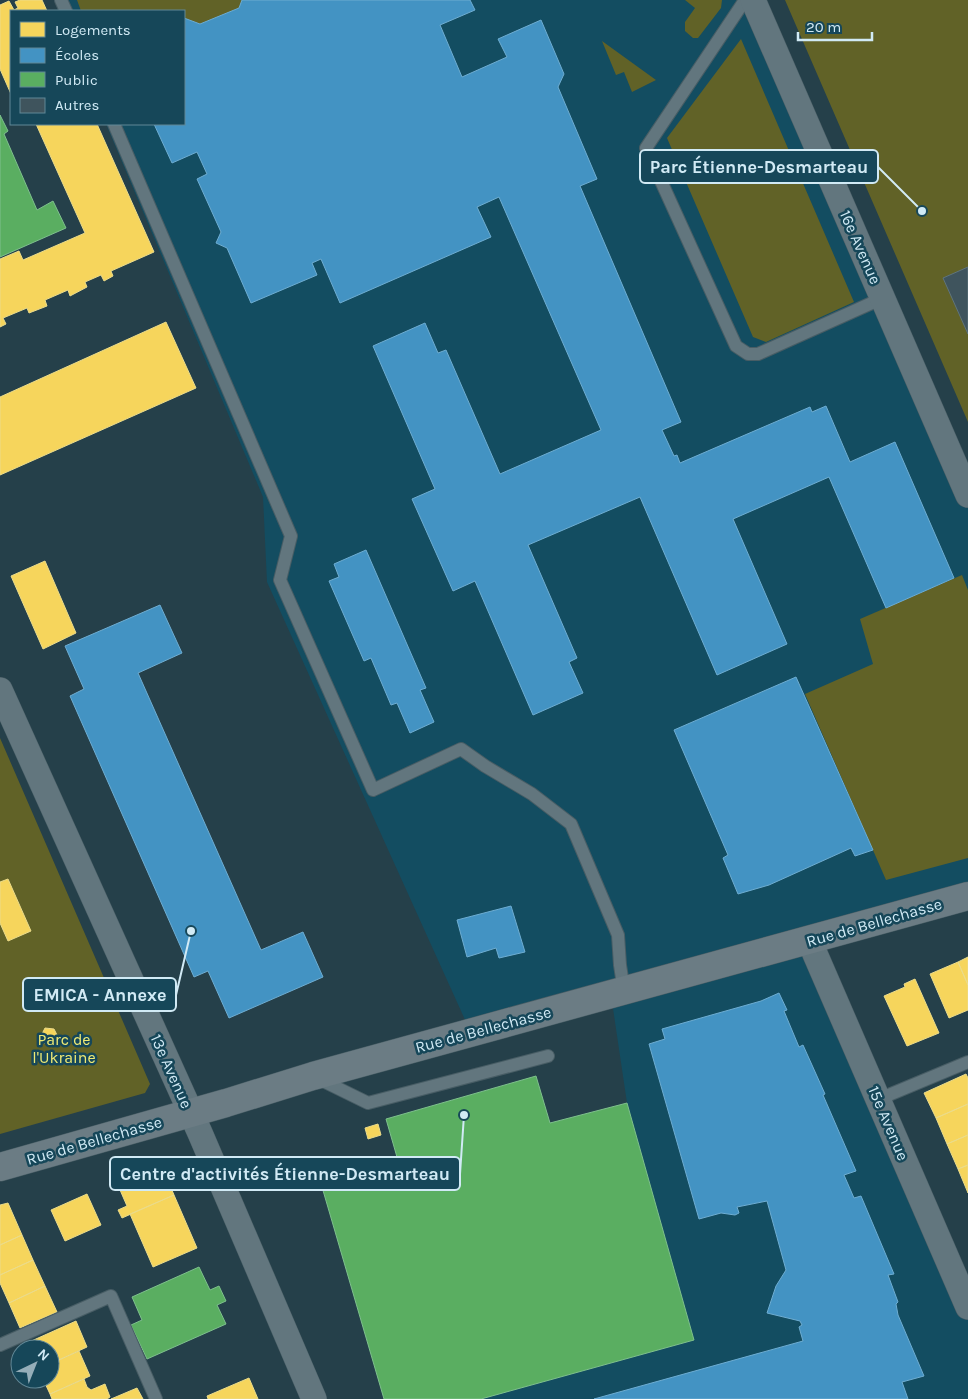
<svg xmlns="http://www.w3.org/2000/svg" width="968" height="1399" viewBox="0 0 968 1399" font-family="Karla,sans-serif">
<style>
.built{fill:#134d61}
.green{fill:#616227}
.homes{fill:#f6d55c;stroke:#ebdb8a}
.schools{fill:#4393c3;stroke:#6eadd2}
.public{fill:#5aae61;stroke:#7ec08d}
.building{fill:#3f545d;stroke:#5f747d}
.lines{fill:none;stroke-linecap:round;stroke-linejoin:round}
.lane-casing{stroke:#485d65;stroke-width:14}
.street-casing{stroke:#485d65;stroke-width:26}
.secondary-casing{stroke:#485d65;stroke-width:29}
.lane{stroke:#62767e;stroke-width:12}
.street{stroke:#62767e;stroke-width:25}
.secondary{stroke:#6b7c84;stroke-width:28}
.labels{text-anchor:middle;stroke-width:5;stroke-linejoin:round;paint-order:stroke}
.street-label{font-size:16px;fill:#d1eaf5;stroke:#164759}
.park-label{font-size:16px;fill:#efea74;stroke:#164759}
.leader{fill:none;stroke:#d1eaf5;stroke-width:2}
.callout-dot{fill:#d1eaf5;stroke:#164759;stroke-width:2}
.callout{fill:#164759;stroke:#d1eaf5;stroke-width:2}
.callout-label{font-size:18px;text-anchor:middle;font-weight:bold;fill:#d1eaf5}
</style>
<rect width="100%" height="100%" fill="#25404a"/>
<path class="built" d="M54,0H753L968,495V896L809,940L968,1308V1399H481L694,1340L627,1103L611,995L471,1033L267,582L263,497L106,124H184V11H59Z"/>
<path class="green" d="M77,0H242L239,8L200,24L184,18V11H81Z
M685,0H722L721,8L698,38H693L685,31V22L695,8Z
M785,0H968V422Z
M741,39L854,302L766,342L753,337L667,138Z
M602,41L656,80L632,92L624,72L616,75Z
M962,575L968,590V858L886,880L805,694L873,664L860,619Z
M0,738L150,1084L145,1093L0,1134Z"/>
<path class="homes" d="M20,0H42L47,11H11V94L0,69V5L9,1L14,10L18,8L15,2Z
M36,124H97L154,252L111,271L113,276L104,281L101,275L85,282L87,287L70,296L68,290L45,300L47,306L29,313L27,308L3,318L6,324L0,327V259L19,251L23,260L85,233Z
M166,322L196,388L0,475V397Z
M45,561L76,633L43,649L11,576Z
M8,879L31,931L8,941L0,923V882Z
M968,957V985L958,962Z
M958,962L968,985V1010L949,1018L930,974Z
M915,979L939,1033L907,1046L884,996L905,987L904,984Z
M45,1028L54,1029L58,1037L53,1044L44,1043L41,1036Z
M966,1074L968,1078V1104L936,1118L924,1093Z
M968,1104V1135L947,1144L936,1118Z
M378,1124L381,1135L368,1139L365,1128Z
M968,1135V1165L958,1169L947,1144Z
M160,1164L165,1175L167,1174L171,1182L169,1183L174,1195L122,1218L118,1210L127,1206L117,1183Z
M968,1165V1193L958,1169Z
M87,1194L101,1225L65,1241L51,1210Z
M174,1195L197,1248L153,1267L130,1214Z
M8,1203L22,1235L0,1245V1205Z
M22,1235L33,1260L0,1275V1245Z
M33,1260L45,1286L9,1303L0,1283V1275Z
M45,1286L57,1312L20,1328L9,1303Z
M76,1321L87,1347L50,1364V1349H30L27,1343Z
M79,1351L90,1376L50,1394L43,1379H50V1364Z
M249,1378L258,1399H208L207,1396Z
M84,1379L87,1387L91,1390L105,1384L110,1397L107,1399H52L50,1394Z
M137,1388L143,1399H111Z"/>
<path class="schools" d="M242,0H470L475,10L440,25L462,77L507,57L498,39L541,20L564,74L558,87L597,179L580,186L681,422L662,430L674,456L677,455L680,463L810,407L812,412L826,406L850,462L895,442L954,578L886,608L829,477L733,519L787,644L717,675L640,497L528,545L577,658L569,662L583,693L533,715L475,581L453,591L412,499L435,489L373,346L425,323L438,353L446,350L500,474L601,430L499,197L477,207L491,237L340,303L321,259L312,263L317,275L251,303L227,248L216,243L221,232L197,179L207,174L197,152L172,163L154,124H184V18L200,24L239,8Z
M366,550L426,688L420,690L434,722L410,733L397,703L391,705L371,658L364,661L329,581L339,577L334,564Z
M160,605L182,653L138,673L261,950L303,932L323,977L229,1018L208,971L194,977L70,696L84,689L65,646Z
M796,677L873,850L855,856L851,848L769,885L738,894L723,858L728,855L674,730Z
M511,906L525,952L499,958L496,948L467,957L457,920Z
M779,993L787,1010L784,1011L799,1047L803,1045L825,1094L823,1095L856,1171L844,1175L854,1198L861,1196L894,1274L888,1275L898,1302L896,1304L898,1315L924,1376L902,1382L908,1399H594L803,1341L799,1327L802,1325L800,1321L767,1313L776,1286L786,1270L767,1201L737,1207L739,1213L735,1215L721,1213L699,1219L649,1044L665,1039L662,1029L761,1001Z"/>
<path class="public" d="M0,115L8,131L4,134L37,210L53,201L66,228L0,257Z
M536,1076L550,1123L627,1103L694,1340L481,1399H384L322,1187L399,1164L386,1119Z
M199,1267L210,1290L219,1286L226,1301L217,1305L226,1324L147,1359L131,1325L142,1320L132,1297Z"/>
<path class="building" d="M968,267V334L943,278Z"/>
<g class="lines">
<g class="lane-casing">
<path id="lane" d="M61,0L66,11
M745,0L646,148L736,346L748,354H758L883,298
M114,124L291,536L280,580L373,790L461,749L485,766L532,794L571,824L618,935L620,965L624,991
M317,1078L368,1103L548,1056
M879,1099L968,1062
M0,1345L111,1296L156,1399"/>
</g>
<g class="street-casing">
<path id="street" d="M753,0L968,495
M0,690L200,1133L314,1399
M809,940L968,1307"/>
</g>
<g class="secondary-casing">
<path id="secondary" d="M0,1167L226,1103L313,1076L968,896"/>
</g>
<use href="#lane" class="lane"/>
<use href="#street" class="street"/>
<use href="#secondary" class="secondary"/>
</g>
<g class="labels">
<g class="street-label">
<text transform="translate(861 247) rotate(66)" y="6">16e Avenue</text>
<text transform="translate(874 922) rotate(-16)" y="6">Rue de Bellechasse</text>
<text transform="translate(483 1029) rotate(-15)" y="6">Rue de Bellechasse</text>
<text transform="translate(172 1071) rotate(66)" y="6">13e Avenue</text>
<text transform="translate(889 1123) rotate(67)" y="6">15e Avenue</text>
<text transform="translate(94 1140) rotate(-16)" y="6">Rue de Bellechasse</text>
</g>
<g class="park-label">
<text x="64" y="1045">Parc de<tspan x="64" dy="18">l'Ukraine</tspan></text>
</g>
</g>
<path class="leader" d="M922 211L878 167M191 931L176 995M464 1115L460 1174"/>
<g class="callout-dot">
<circle cx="922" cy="211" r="5"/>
<circle cx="191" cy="931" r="5"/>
<circle cx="464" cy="1115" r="5"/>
</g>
<g class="callout">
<rect x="640" y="150" width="238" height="33" rx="5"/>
<rect x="23" y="978" width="153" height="33" rx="5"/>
<rect x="110" y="1157" width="350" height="33" rx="5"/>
</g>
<g class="callout-label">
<text x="759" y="173">Parc Étienne-Desmarteau</text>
<text x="100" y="1001">EMICA - Annexe</text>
<text x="285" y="1180">Centre d'activités Étienne-Desmarteau</text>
</g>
<rect x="10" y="10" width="175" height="115" fill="#164759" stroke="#618897"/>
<rect x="20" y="22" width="25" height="15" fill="#f6d55c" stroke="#618897"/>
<text x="55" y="35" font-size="15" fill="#d1eaf5">Logements</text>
<rect x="20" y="48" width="25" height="15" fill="#4393c3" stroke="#618897"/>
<text x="55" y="60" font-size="15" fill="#d1eaf5">Écoles</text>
<rect x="20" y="72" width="25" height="15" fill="#5aae61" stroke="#618897"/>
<text x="55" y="85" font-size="15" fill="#d1eaf5">Public</text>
<rect x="20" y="98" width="25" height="15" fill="#3f545d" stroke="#618897"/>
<text x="55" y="110" font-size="15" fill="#d1eaf5">Autres</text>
<g transform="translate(35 1364) rotate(43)"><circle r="24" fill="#164759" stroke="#618897"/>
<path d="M0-4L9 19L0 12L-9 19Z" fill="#95aeb9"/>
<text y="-8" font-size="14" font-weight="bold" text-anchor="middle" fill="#d1eaf5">N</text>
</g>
<path d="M798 32v8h74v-8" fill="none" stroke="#d1eaf5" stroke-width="2.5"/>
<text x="806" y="32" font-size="15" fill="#d1eaf5" stroke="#164759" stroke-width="4" paint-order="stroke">20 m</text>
</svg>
